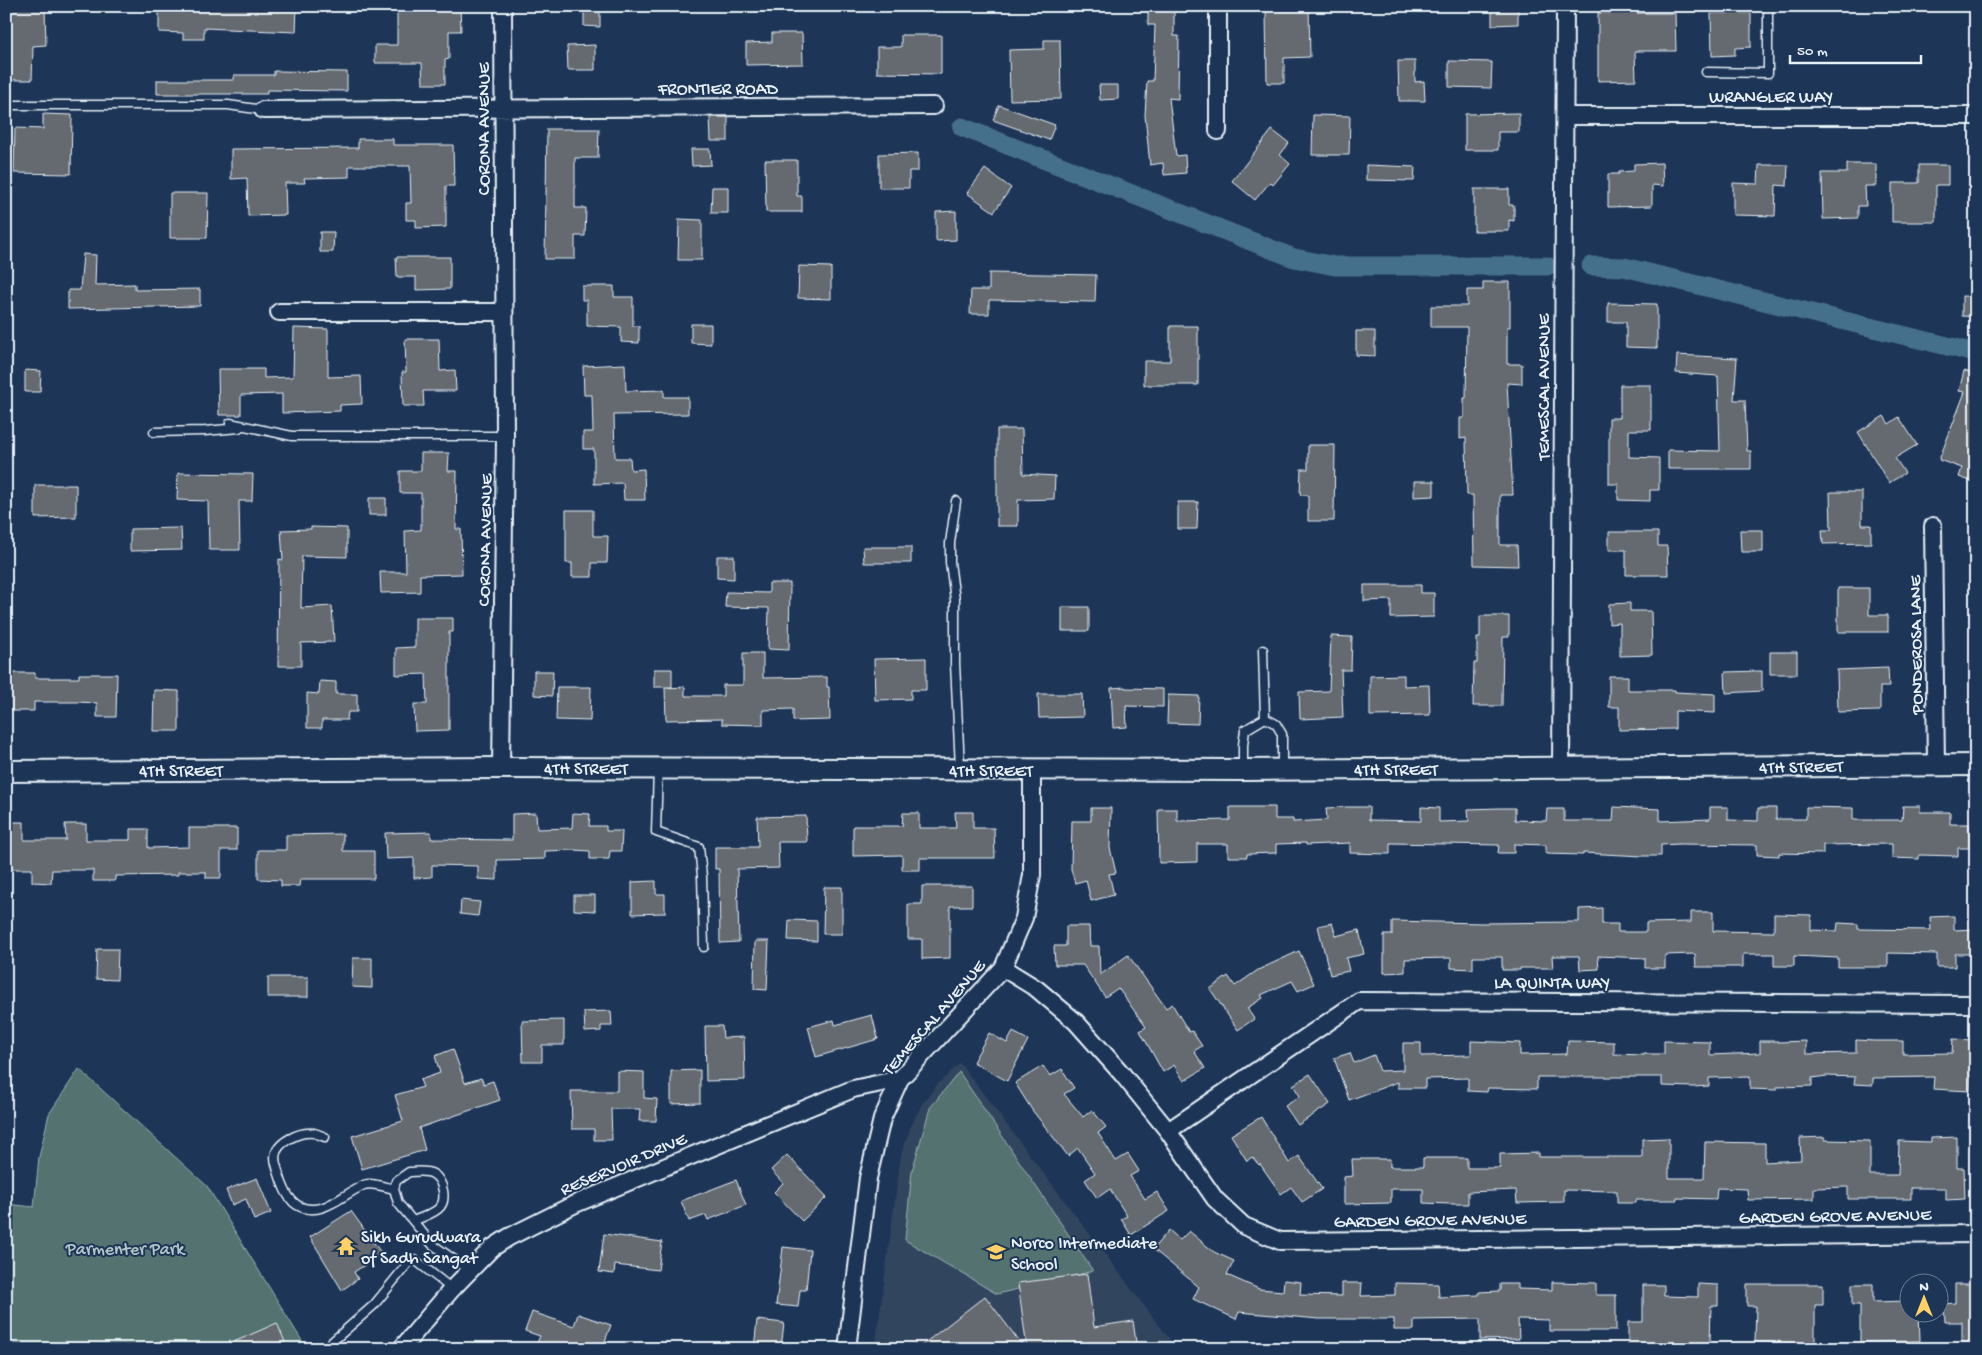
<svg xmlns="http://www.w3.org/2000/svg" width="1982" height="1355" viewBox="0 0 1982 1355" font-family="'Gochi Hand',sans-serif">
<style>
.built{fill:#33455e}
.green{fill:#537270;stroke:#9eb2b4}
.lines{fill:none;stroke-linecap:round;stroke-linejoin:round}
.canal{stroke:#45708b;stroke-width:19}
.building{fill:#656a70;stroke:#e8f1f8}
.service-casing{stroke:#e8f1f8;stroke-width:11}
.minor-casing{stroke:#e8f1f8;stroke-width:20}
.tertiary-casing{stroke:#e8f1f8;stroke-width:24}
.service{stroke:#1d3557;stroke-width:8}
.minor{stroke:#1d3557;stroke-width:16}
.tertiary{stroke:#1d3557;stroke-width:20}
.labels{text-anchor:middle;stroke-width:4;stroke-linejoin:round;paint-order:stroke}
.street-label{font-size:18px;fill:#e8f1f8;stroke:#1d3557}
.poi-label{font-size:18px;fill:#e8f1f8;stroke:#1d3557;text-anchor:start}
.park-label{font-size:18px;fill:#b4c5c8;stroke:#1d3557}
</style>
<rect width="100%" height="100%" fill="#1d3557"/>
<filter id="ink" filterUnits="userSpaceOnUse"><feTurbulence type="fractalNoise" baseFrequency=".02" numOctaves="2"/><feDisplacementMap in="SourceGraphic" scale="10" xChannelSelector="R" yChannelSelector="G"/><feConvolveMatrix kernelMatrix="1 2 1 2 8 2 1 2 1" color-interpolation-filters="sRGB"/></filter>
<g filter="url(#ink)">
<path class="built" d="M960,1063L1177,1349H875L901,1155L911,1126L922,1104L937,1085Z"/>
<path class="green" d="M79,1069L207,1186L307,1349H6V1204L34,1207L39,1157L49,1114Z
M959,1072L1093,1271L997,1294L905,1240L912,1171L930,1108Z"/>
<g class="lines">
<path class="canal" d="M962,127L1294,258L1335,266H1547
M1591,266L1624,267L1976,353"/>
</g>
<path class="building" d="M159,6H297L296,32L204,28V39H183V33L159,32Z
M397,6H460L461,31H449V59L445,60V84H423L422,63H375V45H397Z
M1148,6H1174V36H1179L1178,99L1169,98L1176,156L1185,155L1186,173L1164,175L1163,163L1150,165L1145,115L1147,81H1153L1155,25H1148Z
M1492,6H1518V24L1492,25Z
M1611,6H1636V13H1675L1676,51H1635L1636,80L1598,81V13H1611Z
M6,8H45L46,45L33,46L32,80H6Z
M1309,9L1310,57L1284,58V83H1267L1266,10Z
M584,11H600V27L584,26Z
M1711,13H1751V47L1735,48V55L1712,56Z
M772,33H802L803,64L746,65V43L772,42Z
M901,35H941V74L877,73V47H901Z
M1044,40H1060L1061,99L1010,100L1009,50L1044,49Z
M595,45V70H568L567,46Z
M1398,61H1415V82L1424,81L1425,101H1399Z
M1449,61L1492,62L1491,88L1449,87Z
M274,71L347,72V91L267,90V94H157V80H234V75H274Z
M1099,85H1118V99L1100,100Z
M999,105L1055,125L1049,140L993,120Z
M1519,113V132H1498V150H1465V114Z
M43,114L72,115L71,174L14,173L15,128L43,129Z
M1313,115L1350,116L1349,155H1312Z
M710,117H728V141H711Z
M547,129H599L598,158H575V208H586L585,236H575V259H545Z
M1272,130L1289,143L1280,155L1290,164L1273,185L1270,182L1255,200L1232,181Z
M358,139H393V145H453L454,186H446V227L416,228V220H406V203H411L410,166H349V177L304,178L305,183H285L286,215L248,216L247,178L231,179V149L358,148Z
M691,149H710L711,165L692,166Z
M918,153V171H909V188H879V154Z
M765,160H797V196H802V212H766Z
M1662,163L1663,186L1652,185V206L1608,207V174H1619V172L1634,171V164Z
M1847,164H1876V186H1865L1866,206H1858V218L1823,219L1822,173H1847Z
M1366,165L1415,167L1414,181L1366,180Z
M1759,165H1788L1787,186L1776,185L1775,216L1733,215V183L1758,184Z
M1919,165H1948V185H1936V222H1892V183H1919Z
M985,169L1011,188L994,212L967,193Z
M712,187H728V213H711Z
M1474,189H1509V205H1514V221L1509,220V231H1474Z
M170,193H208L207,238H170Z
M956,211V240L936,241V212Z
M679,219L702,220V260H678Z
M320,232H334L333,252H320Z
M83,254L96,255L95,285L135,284V290L200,289V306L68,309V290H80Z
M396,257H450V289L416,290V277H397Z
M799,266L831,267V299L798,298Z
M989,273L1096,275L1095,302L989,300V314H970L971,290H989Z
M1483,282H1510V327H1507V364H1522V384L1507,383L1513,495H1500V545H1517L1518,566L1474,565L1473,495H1467L1466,438L1460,439V418H1464V398H1466L1467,327H1431V306H1467V290H1483Z
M582,286H614V297H633V326H639V343L621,342V327L587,326V300H582Z
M1962,296L1976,297V317L1962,316Z
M1608,303L1657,304V348L1626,347V322H1608Z
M691,324H711V344L691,343Z
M1170,326H1198V385H1144V361H1170Z
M294,328L328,329V377L361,376L362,404L340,405V411L282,413V394L241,395V415H219L218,369H264V378L293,377Z
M1356,331H1375V356L1356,355Z
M405,339H439L440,371L455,370L456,391H423L424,406H403L402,372H406Z
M1677,355L1737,358L1734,400H1745L1747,451H1751V469H1668V450L1720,451L1718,376L1676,373Z
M625,364L626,391L664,390V397H688V414L614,415L615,458H630L631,470L644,469L645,500H624L623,483L594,484V449H583V432H593L592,395H584L583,366Z
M1974,366L1976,367V483L1959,477L1962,468L1939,460L1965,392L1959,391L1964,371L1972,373Z
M25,370L41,371L40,392H25Z
M1620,385H1651V430H1629V457L1659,458V490H1650V501L1618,500V484H1609V418H1620Z
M1884,416L1889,424L1899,417L1917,445L1895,458L1905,473L1889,483L1858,432Z
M997,429H1022L1023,474L1055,476L1054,499L1018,500V526H997Z
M1308,445H1335L1334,521H1308V495H1300L1301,469H1308Z
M421,453H449L448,471H457L456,529H461L462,574L420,575V592L381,593L380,572H406L405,531L421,530V493H400V471H421Z
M178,473L253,474L252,501H239L240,550H209L208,501L177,500Z
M1414,481H1434V496L1414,497Z
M35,485H76V517L35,518Z
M1830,492H1862V525H1871V543L1823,544L1822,530H1831Z
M369,498H386V515H369Z
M1178,502H1198L1197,529H1178Z
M566,510H593V536H608L607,563H592V577H572V563H566Z
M311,527L347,528V557L302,556L301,608L332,606L334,642L301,643V666H278L279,559L283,560L281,530L311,529Z
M181,528L182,550L130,551V529Z
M1740,530H1763V552H1741Z
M1609,532H1658V546H1667L1668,575H1626V550H1609Z
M863,547H911V563H864Z
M717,556H734V579L717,578Z
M769,583H790L789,650L768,649L769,608L725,607L726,592L769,593Z
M1364,585H1421V593H1434V617L1391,618V600L1364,601Z
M1838,588H1869V615H1888V632H1838Z
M1630,603V611H1651L1652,655L1620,656V623L1609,624V604Z
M1062,607H1089V631H1062Z
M1480,616H1509V637H1503L1502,706H1473L1474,663H1477V638H1480Z
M415,618H453V632H449V730L415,731L414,704H427L426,674L396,675V648L415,647Z
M1331,636L1352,637L1351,670H1341L1343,717L1300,719L1299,692L1329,691Z
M1770,652H1797V674H1770Z
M743,653H763V678L827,677V687H829L830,720L793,721V709L763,710V725L722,724V719L666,720L665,688L685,687V696H723V685H743Z
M926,658V690H911V699L875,700L874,659Z
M1888,668L1889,687H1880V711L1838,712L1837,670Z
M654,669H672V687H654Z
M534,671H553L552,696L534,695Z
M1762,671V691L1726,693L1725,672Z
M6,673H35V678H79V674H117L116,717H97V703L78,702H34V711H6Z
M1404,675V686L1429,685L1430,715L1370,716V676Z
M1609,676H1628V690H1675V692L1715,694V713L1675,711V729L1619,730V707H1609Z
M320,681L336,682V694H357V712H348L347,720H322V728H307V693L319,694Z
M557,687H591L590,721L556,720Z
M1125,687V688L1163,689V707L1126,706L1127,727L1113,728L1111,688Z
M154,690L179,691V731H153Z
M1038,694H1082L1083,717L1039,718Z
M1168,695L1199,696L1198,724L1167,723Z
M1903,806H1920V812H1950V824H1969V848H1958V856L1919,855V859L1892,858V844L1823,845V854L1779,853V856L1757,855V845L1680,844L1661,845V856H1643L1583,853V855L1546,854V845L1514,844V853H1498L1499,845L1390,843V854L1350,853V843L1306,845V843L1276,844V853L1247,854V857H1228V844H1197V862L1159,863L1158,809H1177V821L1230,820V807H1275V819H1293V822L1327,820L1326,808L1346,807H1369V820L1421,821V807L1439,808V822L1469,821L1468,809L1499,808H1515V820L1546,821L1547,809H1564V821H1613L1614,807L1660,809V821L1710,819V807H1728V820L1758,821V808H1776V819H1806V807L1853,808V820H1902Z
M1091,808H1111L1110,848L1116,873L1109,874L1114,895L1091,901L1086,880L1075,883L1071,869L1072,821H1091Z
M955,812H973V828H994L995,858H920V870H902V855L853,856V826H902L903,813H919V828H956Z
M536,813L537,829L572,828L573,813L590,814L589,826H606V831H622L621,851H610L609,859H590V851L574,850L545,851V859L497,860V880L478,879V866L432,865V877L414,878V858L386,859L385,833L431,832V839L512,840V814Z
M806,816L807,842H778L779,868L737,869L739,942L720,943L719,869H715V847H758L757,817Z
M6,822H24V840H66L65,824H86V840H130V829H148V848L189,847V828H237V850H221V878H206V872H178V875L115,876V881H93V870H52L51,883L32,882V869H6Z
M343,834V851H374V879H300L299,886H281V880L258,879V850H286V835Z
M656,881V894H665V913L632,914V882Z
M922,886H972V906H950V958L922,959V939H908V904H922Z
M824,887H842V934H823Z
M574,895H595V911L574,910Z
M461,900L480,902L478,916L460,914Z
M1602,908V924H1618V932H1646V923L1691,922V912H1713V931L1774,932V914L1811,915V930L1837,931L1838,923L1858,924V929L1931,930L1930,917L1954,916V930L1976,929V954H1955V967H1937V954L1888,953V967H1838V958L1794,956V966H1774V954H1743V967H1696L1695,954L1665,955V968H1645V958L1598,956L1599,969L1580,970L1579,956H1552L1553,968H1520V970H1502V957H1473V969L1451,968V958L1405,959V972L1384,973V935H1392V921L1482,923L1579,922V909Z
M789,920L817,921V941L788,940Z
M1332,923L1336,936L1359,930L1364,954L1346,958L1349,971L1330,975L1318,926Z
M1066,926H1089L1090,946H1099L1100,975L1128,955L1166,1008L1172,1004L1189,1032L1192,1031L1202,1046L1194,1051L1205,1068L1184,1081L1174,1065L1163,1072L1140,1031L1146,1027L1118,988L1105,997L1083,965H1055L1054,946H1066Z
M755,941H769L767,990L754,989Z
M97,949H118L117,980L96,979Z
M1299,951L1314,984L1298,991L1292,981L1261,995L1263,998L1247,1008L1254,1019L1238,1030L1210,989L1228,976L1235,986L1258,970Z
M353,958H372V988L352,987Z
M268,977H308V997H268Z
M611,1011L612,1026H601V1031L585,1032L584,1012Z
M872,1015L878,1039L816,1057L808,1027L834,1020L835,1025Z
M564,1020V1045H542V1062H523L522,1021Z
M705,1026H722L723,1038L744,1037L745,1080L706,1081Z
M1013,1032L1028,1040L1007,1081L973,1062L989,1033L1007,1043Z
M1953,1039L1972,1040L1970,1091L1933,1089L1934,1077L1873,1078V1085L1854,1084L1855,1077L1827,1076L1812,1078V1086L1777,1087V1090L1750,1089V1077L1709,1078V1086L1693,1087L1662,1086V1077H1537V1089L1488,1088L1487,1092L1468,1091V1078L1425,1079V1088H1398V1082L1349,1100L1334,1058L1350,1053L1354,1063L1374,1055L1380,1071L1403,1070V1043H1421V1056L1471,1055V1041L1520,1043V1055L1567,1054L1568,1041L1614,1042V1054L1644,1055V1054H1664V1041L1710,1042V1055L1760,1053V1041H1778V1042L1806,1041V1054L1856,1053V1040L1874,1041H1903V1054L1952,1053Z
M453,1049L465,1083L481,1078L484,1084L493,1081L500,1100L419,1128L425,1150L362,1169L352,1136L403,1121L395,1095L423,1087L420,1080L440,1073L435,1056Z
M1043,1066L1050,1076L1062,1069L1074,1088L1064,1094L1083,1117L1092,1110L1106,1127L1098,1133L1116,1161L1128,1154L1139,1171L1130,1176L1145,1199L1157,1192L1169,1211L1131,1235L1121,1219L1127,1216L1110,1189L1097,1198L1085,1180L1095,1173L1078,1148L1068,1156L1032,1110L1015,1083Z
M700,1070V1103L671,1104V1071Z
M617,1071L644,1072V1098L657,1099L656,1121H639L640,1109H611L612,1140H594V1129H572L571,1091H617Z
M1310,1074L1330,1104L1298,1125L1285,1106L1300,1096L1293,1085Z
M1261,1117L1289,1163L1299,1156L1322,1189L1302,1202L1291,1187L1281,1194L1260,1164L1259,1165L1252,1157L1247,1161L1231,1135Z
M1825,1137V1140L1870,1141V1175H1898L1899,1141L1931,1142V1138L1957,1137V1168H1964L1965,1199L1946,1200V1188H1911V1199H1848V1187L1814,1188V1199L1748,1200L1747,1189L1717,1188L1716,1199L1677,1198V1200H1636V1203H1617V1191L1564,1190V1202L1517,1203L1516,1190L1468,1192V1204H1450L1423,1203V1189H1391V1203L1344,1204V1177L1353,1176L1352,1159H1390V1167H1423V1158H1467V1168H1500V1154L1539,1153V1157H1642V1139L1669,1138V1178H1704L1705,1142L1765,1143V1162L1801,1160L1800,1138Z
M787,1155L827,1197L802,1221L774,1192L783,1183L771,1170Z
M257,1178L271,1213L254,1220L246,1199L232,1205L226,1190Z
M736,1180L746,1205L708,1220L706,1215L689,1221L681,1201Z
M351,1211L382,1254L354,1272L358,1279L342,1290L310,1237Z
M1169,1230L1180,1240L1189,1231L1214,1252L1234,1261L1227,1275L1259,1289L1283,1291L1284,1280L1301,1282L1300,1295L1342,1296V1283H1362L1361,1296L1395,1295V1283L1438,1284L1439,1297L1479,1295V1292L1500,1291V1284H1518V1289L1552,1290V1282L1596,1283V1295H1616V1331H1549V1320L1518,1319L1519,1339L1480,1340V1319L1414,1320V1330H1394V1319H1319L1239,1312L1236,1319L1193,1299L1199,1287L1153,1249Z
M604,1234L662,1242L658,1270L615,1265L614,1274L599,1272Z
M783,1247L810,1250L806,1290H800L798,1307L776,1305Z
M1087,1274L1094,1327L1133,1321L1137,1349H1027L1018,1283Z
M1698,1284L1718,1285V1306H1711L1710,1343H1653L1652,1349H1628V1322H1643V1285H1664V1296L1698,1297Z
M1747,1284H1823V1305H1815V1343L1755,1342L1756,1306H1747Z
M1852,1284H1873V1302L1910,1301V1312H1919L1920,1341L1860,1342V1305H1852Z
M1955,1284H1975L1976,1342H1962V1322H1945L1944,1304L1955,1303Z
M985,1296L1025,1349H917Z
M532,1312L574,1326L578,1314L611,1325L602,1349H554L537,1343L540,1336L525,1331Z
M757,1320L784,1323L781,1349H754Z
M277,1323L285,1342L270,1349H218Z"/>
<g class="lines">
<g class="service-casing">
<path id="service" d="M1706,72L1768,73V6
M6,105H228L263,110
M230,423L292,436H505
M154,432L205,431L239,428
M956,501L950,543V562L955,600V663L960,768
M1263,650L1265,718L1276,724L1282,734V768
M1243,768V745L1245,730L1265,718
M658,769L656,832L699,847L702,876L704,947
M325,1137C322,1136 318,1134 314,1133C300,1131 276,1142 275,1157C275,1165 280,1176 282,1183C285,1191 289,1200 297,1205C321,1219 343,1194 364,1185C373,1182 384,1187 394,1189
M413,1221C421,1218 432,1214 438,1209C448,1201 443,1180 433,1174C426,1170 416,1172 409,1172L396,1181L394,1189L398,1203L432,1244L470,1271
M325,1348L374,1305L409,1262L415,1260L452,1289"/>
</g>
<g class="minor-casing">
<path id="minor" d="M263,110L934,106
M1566,116H1976
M1218,131V6
M279,312H504
M1933,526L1936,765
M501,768L505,436L503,6
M1561,769L1565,6
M1003,968L1037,989L1076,1022L1123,1075L1168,1131L1215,1199L1244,1226L1280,1241L1976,1234
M1168,1131L1359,1001L1976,1004
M401,1349L452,1289L492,1248L509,1237L575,1204L853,1089L900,1079
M847,1349L868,1178L882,1119L900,1079L1003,968L1024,918L1032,875V771"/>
</g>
<g class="tertiary-casing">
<path id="tertiary" d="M6,771L501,768L1243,770L1976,765"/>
</g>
<use href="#service" class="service"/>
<use href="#minor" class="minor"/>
<use href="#tertiary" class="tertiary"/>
</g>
</g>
<defs>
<g id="temple-bare" transform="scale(1.5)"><path d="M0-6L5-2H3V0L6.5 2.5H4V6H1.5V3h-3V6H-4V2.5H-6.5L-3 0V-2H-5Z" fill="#ffd166" stroke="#1d3557" stroke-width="2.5" paint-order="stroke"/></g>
<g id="school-bare" transform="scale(1.5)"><path d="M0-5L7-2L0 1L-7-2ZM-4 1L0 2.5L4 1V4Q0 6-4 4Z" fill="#ffd166" stroke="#1d3557" stroke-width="2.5" paint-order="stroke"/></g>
</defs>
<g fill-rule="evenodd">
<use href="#temple-bare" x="346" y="1246"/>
<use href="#school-bare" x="996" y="1252"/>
</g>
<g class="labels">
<g class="street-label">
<text x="718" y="94">FRONTIER ROAD</text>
<text x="1771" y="102">WRANGLER WAY</text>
<text transform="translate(483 129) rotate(-90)" y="6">CORONA AVENUE</text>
<text transform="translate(1543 387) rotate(-90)" y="6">TEMESCAL AVENUE</text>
<text transform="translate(484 540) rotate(-89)" y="6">CORONA AVENUE</text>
<text transform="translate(1915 645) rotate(-91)" y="6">PONDEROSA LANE</text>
<text transform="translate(1801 766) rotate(-1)" y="6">4TH STREET</text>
<text x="586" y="774">4TH STREET</text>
<text x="1396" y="775">4TH STREET</text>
<text x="181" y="776">4TH STREET</text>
<text x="991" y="776">4TH STREET</text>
<text x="1552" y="988">LA QUINTA WAY</text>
<text transform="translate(933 1017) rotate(-49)" y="6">TEMESCAL AVENUE</text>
<text transform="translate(623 1163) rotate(-23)" y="6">RESERVOIR DRIVE</text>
<text transform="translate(1835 1215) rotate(-1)" y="6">GARDEN GROVE AVENUE</text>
<text transform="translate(1430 1219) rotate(-1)" y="6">GARDEN GROVE AVENUE</text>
</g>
<g class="poi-label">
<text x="361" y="1242">Sikh Gurudwara<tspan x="361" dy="21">of Sadh Sangat</tspan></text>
<text x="1011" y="1248">Norco Intermediate<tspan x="1011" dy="21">School</tspan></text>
</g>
<g class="park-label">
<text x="125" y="1254">Parmenter Park</text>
</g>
</g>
<rect width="1982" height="1355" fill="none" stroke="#1d3557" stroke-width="25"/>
<rect x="12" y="12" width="1957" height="1330" fill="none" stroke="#e8f1f8" stroke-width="2" filter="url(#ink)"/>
<g transform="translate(1924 1298)"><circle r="24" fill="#1d3557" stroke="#6e8097"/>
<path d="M0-4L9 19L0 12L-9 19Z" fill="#ffd166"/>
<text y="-8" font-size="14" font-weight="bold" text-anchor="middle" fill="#e8f1f8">N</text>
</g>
<path d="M1790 55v8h131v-8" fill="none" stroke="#e8f1f8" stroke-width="2.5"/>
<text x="1797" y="55" font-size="15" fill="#e8f1f8" stroke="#1d3557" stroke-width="4" paint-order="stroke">50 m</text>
</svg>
